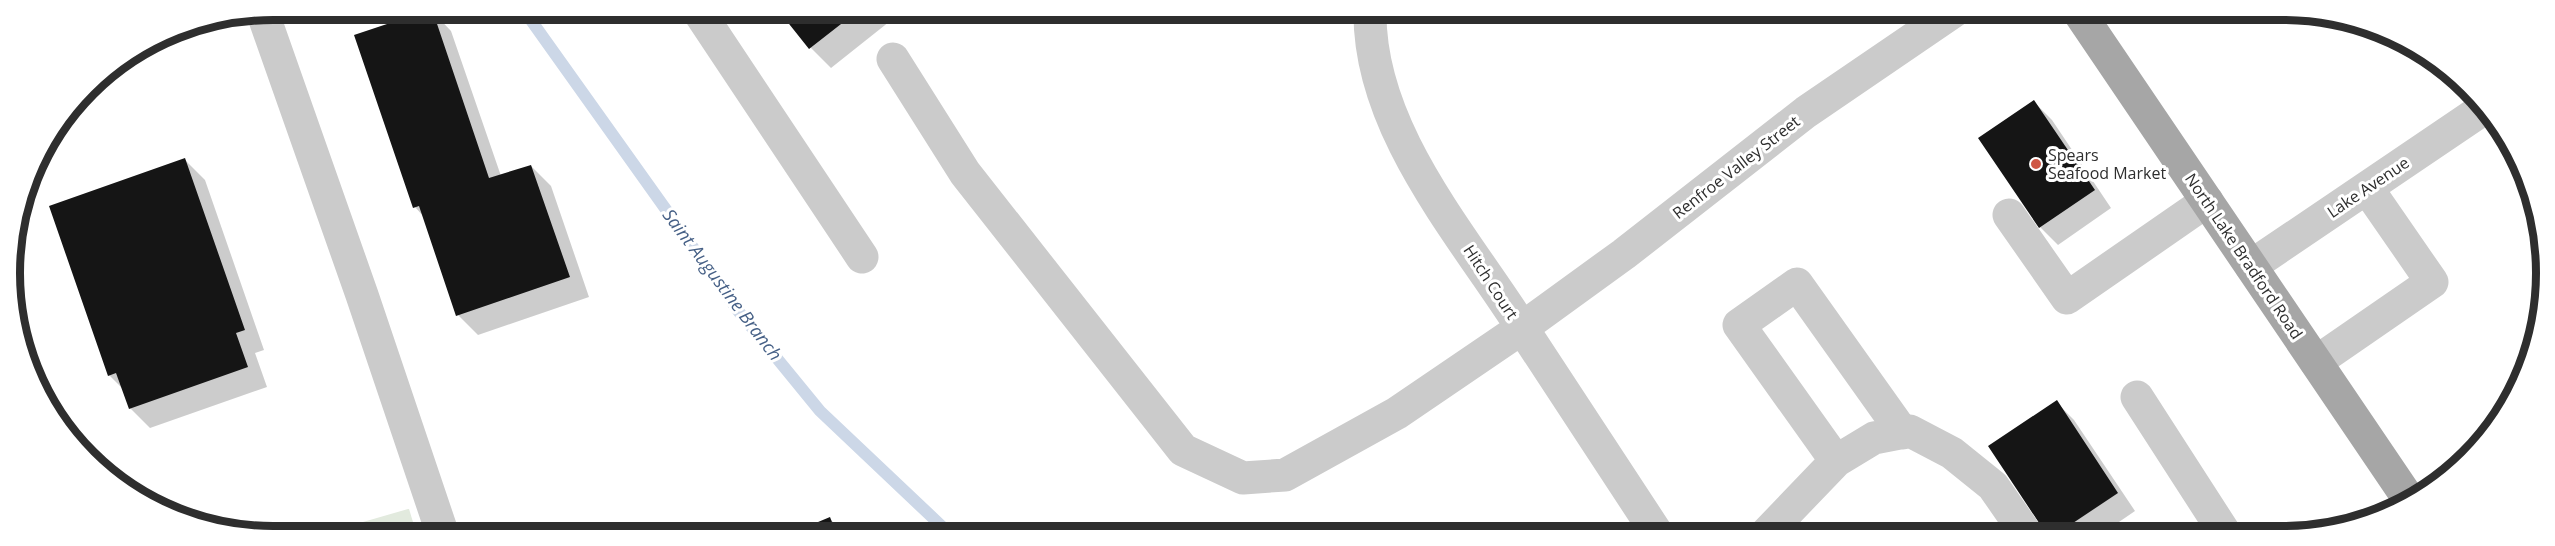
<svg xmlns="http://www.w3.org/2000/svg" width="2555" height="546" viewBox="0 0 2555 546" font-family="'Open Sans',sans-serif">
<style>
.green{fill:#e2eade}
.shadow{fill:#0003}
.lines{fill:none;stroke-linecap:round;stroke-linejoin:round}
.stream{stroke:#ccd7e7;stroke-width:12}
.building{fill:#151515}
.minor{stroke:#cbcbcb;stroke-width:33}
.major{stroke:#a6a6a6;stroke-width:33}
.poi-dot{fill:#cf5846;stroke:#fff;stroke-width:2}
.labels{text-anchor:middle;stroke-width:6;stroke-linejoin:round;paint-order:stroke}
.poi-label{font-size:16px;fill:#2e2e2e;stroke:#fff;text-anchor:start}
.street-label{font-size:16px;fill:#2e2e2e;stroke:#fff}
.water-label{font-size:18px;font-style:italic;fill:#466086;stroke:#fff}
.rim{fill:none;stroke:#2e2e2e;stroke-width:8}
</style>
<rect width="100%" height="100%" fill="#fff"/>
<path class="green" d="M409,509L417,535H318L408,509Z"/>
<path class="shadow" d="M431,10L451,31L501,176L531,166L551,186L589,297L478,335L458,315L424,217L415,207Z
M780,10H904L831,68L811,48Z
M2034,102L2052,120L2111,208L2058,245L2040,227Z
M185,160L205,180L264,350L255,353L267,387L150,428L130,408L123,389L109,375Z
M2056,402L2074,420L2135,511L2100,535H2049Z
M829,518L846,535H791Z"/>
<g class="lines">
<path class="stream" d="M523,9L739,312L820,411L951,535"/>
</g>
<path class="building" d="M432,9L489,178L531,165L570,277L456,316L419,206L413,208L354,35Z
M778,10H859L809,49Z
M2034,100L2095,190L2039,228L1978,138Z
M185,158L245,330L236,333L248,367L129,409L116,373L108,376L49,206Z
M2057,400L2118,493L2055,535H2047L1988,446Z
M830,517L837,535H787Z"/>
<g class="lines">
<path class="minor" d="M697,9L862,257
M1370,10C1368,123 1453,223 1513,314C1561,387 1609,461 1658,535
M262,11L362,295L443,535
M893,59L965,173L1183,450L1243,478L1285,475L1397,413L1522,328L1624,254L1806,112L1954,11
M2009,215L2067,298L2207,201
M2251,266L2486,107
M2316,362L2432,282L2367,188
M2137,397L2226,535
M1836,461L1739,325L1797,284L1903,433
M1765,535L1836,461L1874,438L1910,431L1952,453L1993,486L2027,535"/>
<path class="major" d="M2078,11L2410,501"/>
</g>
<circle class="poi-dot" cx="2036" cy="164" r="6"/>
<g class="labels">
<g class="poi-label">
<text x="2048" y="161">Spears<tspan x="2048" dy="18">Seafood Market</tspan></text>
</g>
<g class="street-label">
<text transform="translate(1736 167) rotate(-38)" y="6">Renfroe Valley Street</text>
<text transform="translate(2368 187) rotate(-34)" y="6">Lake Avenue</text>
<text transform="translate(2244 256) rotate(56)" y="6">North Lake Bradford Road</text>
<text transform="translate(1491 282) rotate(57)" y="6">Hitch Court</text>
</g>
<g class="water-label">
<text transform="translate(722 285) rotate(53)" y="6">Saint Augustine Branch</text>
</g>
</g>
<path d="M0 0H2555V546H0ZM273 20H2283A253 253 0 0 1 2536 273V273A253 253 0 0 1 2283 526H273A253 253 0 0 1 20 273V273A253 253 0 0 1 273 20Z" fill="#fff" fill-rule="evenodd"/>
<path class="rim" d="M273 20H2283A253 253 0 0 1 2536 273V273A253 253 0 0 1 2283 526H273A253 253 0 0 1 20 273V273A253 253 0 0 1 273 20Z"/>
</svg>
